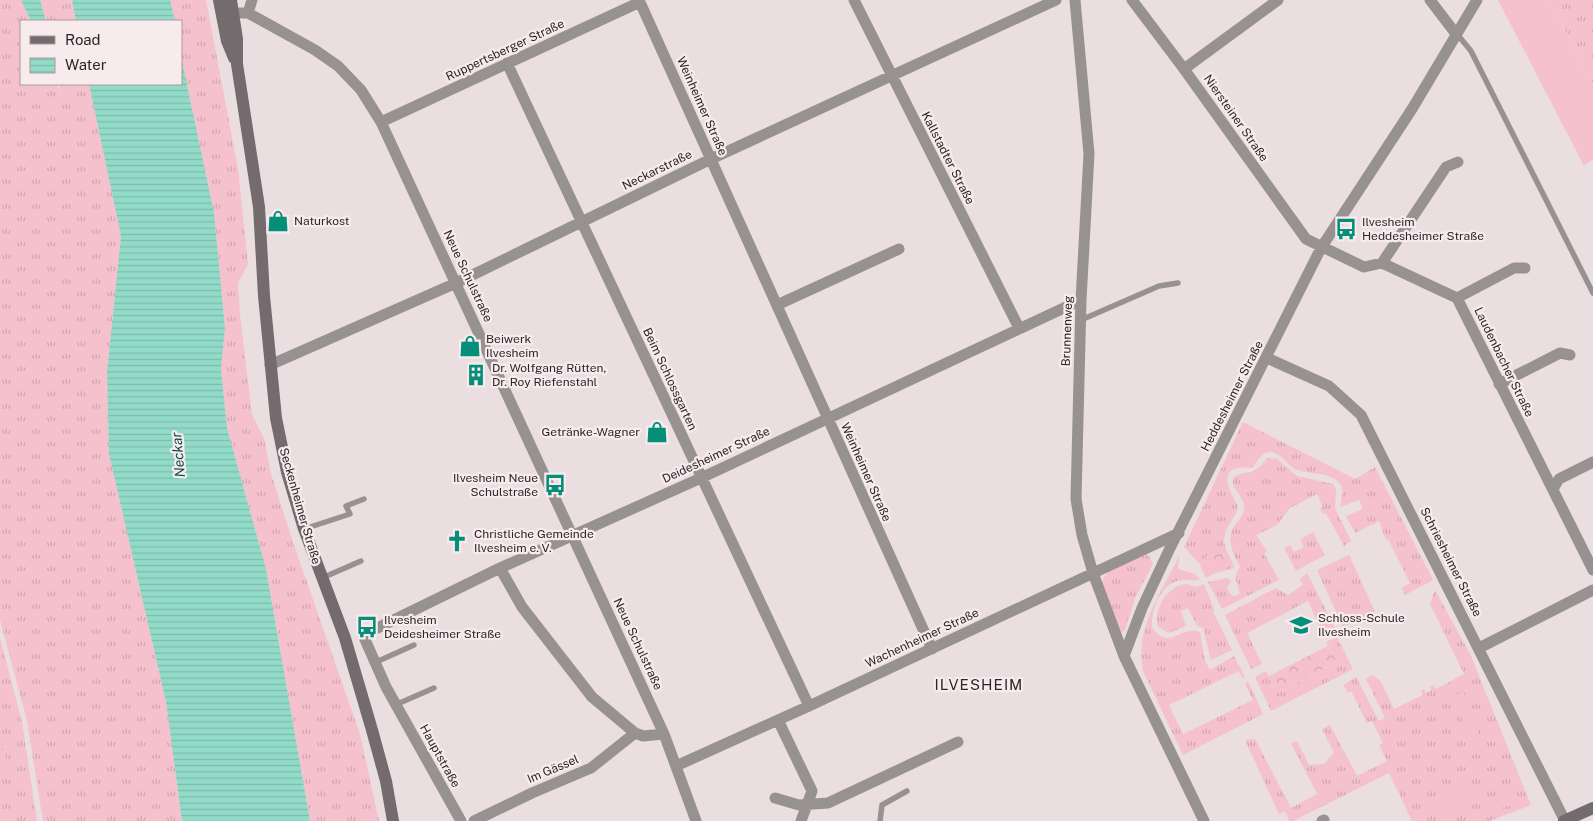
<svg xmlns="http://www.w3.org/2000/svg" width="1593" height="821" viewBox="0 0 1593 821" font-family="'Public Sans',sans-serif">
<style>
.grass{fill:url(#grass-tufts)}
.park{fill:url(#park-crowns)}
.garden{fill:#f4c1cc}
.water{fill:url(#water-rules)}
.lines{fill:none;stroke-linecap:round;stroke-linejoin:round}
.service{stroke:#979192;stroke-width:5.5}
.minor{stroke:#979192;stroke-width:11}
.secondary{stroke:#736b6d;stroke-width:12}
.labels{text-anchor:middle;stroke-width:4.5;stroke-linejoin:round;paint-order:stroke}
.street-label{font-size:12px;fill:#2b2627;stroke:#f8ebee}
.poi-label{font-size:12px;fill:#2b2627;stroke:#f8ebee;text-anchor:start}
.water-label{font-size:14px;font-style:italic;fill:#0b4b3f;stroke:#f8ebee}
.quarter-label{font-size:15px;letter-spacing:1px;fill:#2b2627;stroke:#f8ebee}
</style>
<defs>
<pattern id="grass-tufts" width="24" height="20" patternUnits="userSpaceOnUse" patternTransform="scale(1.25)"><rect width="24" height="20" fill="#f4c1cc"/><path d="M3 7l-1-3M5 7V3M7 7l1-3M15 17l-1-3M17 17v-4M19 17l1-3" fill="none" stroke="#d1a6af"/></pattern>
<pattern id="park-crowns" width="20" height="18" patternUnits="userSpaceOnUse" patternTransform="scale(1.25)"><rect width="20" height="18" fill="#f4c1cc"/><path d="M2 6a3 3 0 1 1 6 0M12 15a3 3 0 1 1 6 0" fill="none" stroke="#d1a6af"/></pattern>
<pattern id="water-rules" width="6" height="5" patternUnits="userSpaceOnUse" patternTransform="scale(1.25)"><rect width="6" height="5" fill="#92dbc8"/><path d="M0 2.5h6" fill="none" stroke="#7ebcac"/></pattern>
</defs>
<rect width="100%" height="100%" fill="#ebdee0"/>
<path class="grass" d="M0,0H21L31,21H21V84H57L60,92L59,84H89L121,236L107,372L109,454L166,702L182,821H43L27,721L0,620Z
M40,0H72L76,21H46Z
M170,0H206L238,169L248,264L238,283L240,315L252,415L264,438L271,474L294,545L360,734L379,821H310L266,569L227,428L221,368L225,328L214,213L181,56V21H175Z
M1549,0H1593V83Z
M1243,422L1355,479L1375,467L1433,580L1405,595L1402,588L1410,583L1388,539L1386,540L1379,521L1355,533L1346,516L1363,509L1359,500L1340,507C1341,500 1344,489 1340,484C1331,471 1308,475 1295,469C1286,464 1282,453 1270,452C1261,452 1258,461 1253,467C1248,468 1241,467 1237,468C1217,474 1234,497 1238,507C1235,519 1224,527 1224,541C1225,552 1233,559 1234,568L1231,569L1221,549L1206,557L1215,573L1206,578L1199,563L1184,547Z
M1267,458L1277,459L1297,476L1333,484L1336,489L1335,508L1351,541L1344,546L1326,513L1323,514L1320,508L1323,507L1317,494L1290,508L1277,525L1256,535L1267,551L1264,553L1279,580L1222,609L1208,582L1228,578L1231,581L1227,588L1231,595L1236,596L1240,593L1235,577L1240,566C1233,555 1226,539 1234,526C1239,519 1245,515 1244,506C1243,494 1231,490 1233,478C1245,468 1253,479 1267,458Z
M1313,532L1325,555L1296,571L1284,548L1290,545L1294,552L1304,547L1300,539Z
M1148,554L1153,564L1136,596L1125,630L1121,632L1102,584C1104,566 1133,561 1148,554Z
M1349,555L1375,612L1343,627L1317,570Z
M1179,557L1178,569L1195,574L1200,579C1193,583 1188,579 1181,580C1160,583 1151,610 1152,628C1171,652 1178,625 1200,632L1205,661L1210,670L1234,656L1245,677L1243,679L1239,671L1169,705L1183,734L1253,700L1245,684L1248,681L1263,714L1183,755L1143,671C1134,631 1161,592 1179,557Z
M1307,573L1335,628L1323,634L1308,601L1247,633L1262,664L1251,669L1225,615L1276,588L1288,595L1303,585L1300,579Z
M1185,584L1197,587L1204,584L1214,609L1213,612L1232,650L1211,660L1203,628L1197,626L1188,608L1181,611L1186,626L1169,633L1158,627C1153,609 1167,587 1185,584Z
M1435,590L1471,656L1531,805L1490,821H1412L1389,773L1293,821H1289L1285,811L1279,814L1245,740L1255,739L1291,808L1317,794L1291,743L1297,741L1309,765L1324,764L1334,753L1322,729L1330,725L1357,776L1387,761L1379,745L1383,743L1372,721L1367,723L1351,691L1348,693L1343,685L1356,677L1379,721L1385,718L1366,679L1372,675L1380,680L1394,709L1423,695L1421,691L1424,689L1426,693L1431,690L1430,686L1433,685L1436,689L1464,674L1430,604Z
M1337,637L1353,669L1271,711L1255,677L1266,671L1278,693L1337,662L1326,642Z
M0,638L22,722L37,821H0Z"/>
<path class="park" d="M1221,548L1231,569L1215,573L1206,557Z
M1328,646L1337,662L1278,693L1269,676Z
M0,742L7,760L0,768Z"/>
<path class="garden" d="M1498,0H1549L1593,83V159L1584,166Z
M1464,691L1467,710L1483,743L1476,746L1459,713L1445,700Z
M1469,781L1478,797L1445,815L1436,799Z
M1510,788L1514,805L1501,808L1496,792Z"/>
<path class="water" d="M21,0H40L46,21H31Z
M72,0H170L175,21H76Z
M181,56L214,213L225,328L221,368L227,428L266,569L310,821H182L166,702L109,454L107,372L121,236L89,84H181Z"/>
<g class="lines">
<path class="service" d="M1457,34L1471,51L1593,293
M1081,320L1159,286L1178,283
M304,529L350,514L346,506L364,499
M322,578L361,561
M374,663L414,645
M395,705L434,688
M880,821L882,805L907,791"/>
<path class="minor" d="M639,0L932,649
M854,0L1019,328
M1075,0L1089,154L1081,300L1076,499L1082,535L1093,573L1124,656L1204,821
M1132,0L1184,69L1306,239L1364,267L1382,263L1457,298L1593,570
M1430,0L1456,34
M225,13H248L315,50L338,66L361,90L381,122L664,734L696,821
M248,13L252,0
M507,63L809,706
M1184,69L1278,0
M381,122L640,2
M1382,263L1446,167L1458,162
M1457,298L1514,268H1525
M777,305L899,249
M1267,358L1329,386L1361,415L1565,821
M270,365L456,283L711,159L1056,0
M1499,384L1560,353L1570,355
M1553,489L1559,479L1593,462
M500,568L522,607L592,697L635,733L643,736L664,734
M1479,648L1593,590
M1124,656L1142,608L1170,548L1321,248L1412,109L1477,0
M778,720L812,791L801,821
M676,766L809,706L1179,533
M775,798L799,805L828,803L958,742
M461,821L386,687L363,635L500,568L701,478L1081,300
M474,821L532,793L591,768L635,733
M1322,821L1324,820"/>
<path class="secondary" d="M219,0L227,41L234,58
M231,0L237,39V64L259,207L264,296L276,418L287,472L304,529L345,638L372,730L386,781L393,821
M1564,821L1593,808"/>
</g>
<defs>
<g id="shop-bare" transform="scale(1.725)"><path d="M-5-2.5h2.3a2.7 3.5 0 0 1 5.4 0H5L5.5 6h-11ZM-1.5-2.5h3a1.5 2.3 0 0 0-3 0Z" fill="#058f79" stroke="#f8ebee" stroke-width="2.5" paint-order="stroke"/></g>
<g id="bus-bare" transform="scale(1.725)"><path d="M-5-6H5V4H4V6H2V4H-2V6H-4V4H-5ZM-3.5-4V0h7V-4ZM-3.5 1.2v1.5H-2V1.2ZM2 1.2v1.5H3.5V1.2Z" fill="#058f79" stroke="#f8ebee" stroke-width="2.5" paint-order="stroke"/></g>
<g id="building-bare" transform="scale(1.725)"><path d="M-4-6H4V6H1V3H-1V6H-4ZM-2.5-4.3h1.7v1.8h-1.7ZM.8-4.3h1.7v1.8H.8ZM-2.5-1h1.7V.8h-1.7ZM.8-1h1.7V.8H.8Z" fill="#058f79" stroke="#f8ebee" stroke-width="2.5" paint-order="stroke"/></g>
<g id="church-bare" transform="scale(1.725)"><path d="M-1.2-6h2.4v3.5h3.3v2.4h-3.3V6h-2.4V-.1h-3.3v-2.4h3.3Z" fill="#058f79" stroke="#f8ebee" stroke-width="2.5" paint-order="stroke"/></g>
<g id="school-bare" transform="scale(1.725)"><path d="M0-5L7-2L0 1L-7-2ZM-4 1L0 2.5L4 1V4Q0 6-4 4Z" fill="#058f79" stroke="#f8ebee" stroke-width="2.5" paint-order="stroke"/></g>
</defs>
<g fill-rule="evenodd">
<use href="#shop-bare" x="278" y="221"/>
<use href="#bus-bare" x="1346" y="229"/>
<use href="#shop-bare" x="470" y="346"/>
<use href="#building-bare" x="476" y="375"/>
<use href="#shop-bare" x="657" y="432"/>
<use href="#bus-bare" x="555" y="485"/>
<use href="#church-bare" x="457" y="541"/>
<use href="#school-bare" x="1301" y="625"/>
<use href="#bus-bare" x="367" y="627"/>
</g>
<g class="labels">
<g class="street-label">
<text transform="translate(505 50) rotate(-25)" y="4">Ruppertsberger Straße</text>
<text transform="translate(702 106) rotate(66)" y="4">Weinheimer Straße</text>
<text transform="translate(1236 118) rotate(55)" y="4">Niersteiner Straße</text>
<text transform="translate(948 158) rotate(63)" y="4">Kallstadter Straße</text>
<text transform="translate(657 170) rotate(-26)" y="4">Neckarstraße</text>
<text transform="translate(468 276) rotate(65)" y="4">Neue Schulstraße</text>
<text transform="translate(1067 331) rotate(-88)" y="4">Brunnenweg</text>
<text transform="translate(1504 362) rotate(64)" y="4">Laudenbacher Straße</text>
<text transform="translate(670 379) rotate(65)" y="4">Beim Schlossgarten</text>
<text transform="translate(1232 396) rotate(-63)" y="4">Heddesheimer Straße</text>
<text transform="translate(716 455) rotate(-25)" y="4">Deidesheimer Straße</text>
<text transform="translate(866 472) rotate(66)" y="4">Weinheimer Straße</text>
<text transform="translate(300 506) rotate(74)" y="4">Seckenheimer Straße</text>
<text transform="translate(1451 562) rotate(63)" y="4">Schriesheimer Straße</text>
<text transform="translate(922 638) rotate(-25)" y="4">Wachenheimer Straße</text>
<text transform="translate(638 644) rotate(65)" y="4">Neue Schulstraße</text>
<text transform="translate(440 756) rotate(61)" y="4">Hauptstraße</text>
<text transform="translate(553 769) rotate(-23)" y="4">Im Gässel</text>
</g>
<g class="poi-label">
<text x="294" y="225">Naturkost</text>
<text x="1362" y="226">Ilvesheim<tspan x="1362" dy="14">Heddesheimer Straße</tspan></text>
<text x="486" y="343">Beiwerk<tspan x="486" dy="14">Ilvesheim</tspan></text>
<text x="492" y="372">Dr. Wolfgang Rütten,<tspan x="492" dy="14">Dr. Roy Riefenstahl</tspan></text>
<text x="640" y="436" text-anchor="end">Getränke-Wagner</text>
<text x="538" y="482" text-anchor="end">Ilvesheim Neue<tspan x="538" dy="14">Schulstraße</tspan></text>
<text x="474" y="538">Christliche Gemeinde<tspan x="474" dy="14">Ilvesheim e. V.</tspan></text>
<text x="1318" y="622">Schloss-Schule<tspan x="1318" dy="14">Ilvesheim</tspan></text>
<text x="384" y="624">Ilvesheim<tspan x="384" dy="14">Deidesheimer Straße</tspan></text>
</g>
<g class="water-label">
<text transform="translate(178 455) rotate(-95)" y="5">Neckar</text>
</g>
<g class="quarter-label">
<text x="979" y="690">ILVESHEIM</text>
</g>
</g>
<rect x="20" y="20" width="162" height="65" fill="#f8ebee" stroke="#a69c9e"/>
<rect x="30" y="36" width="25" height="8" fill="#736b6d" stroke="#a69c9e"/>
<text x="65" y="45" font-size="15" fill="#2b2627">Road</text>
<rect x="30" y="58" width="25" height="15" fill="url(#water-rules)" stroke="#a69c9e"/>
<text x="65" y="70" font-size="15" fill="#2b2627">Water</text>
</svg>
